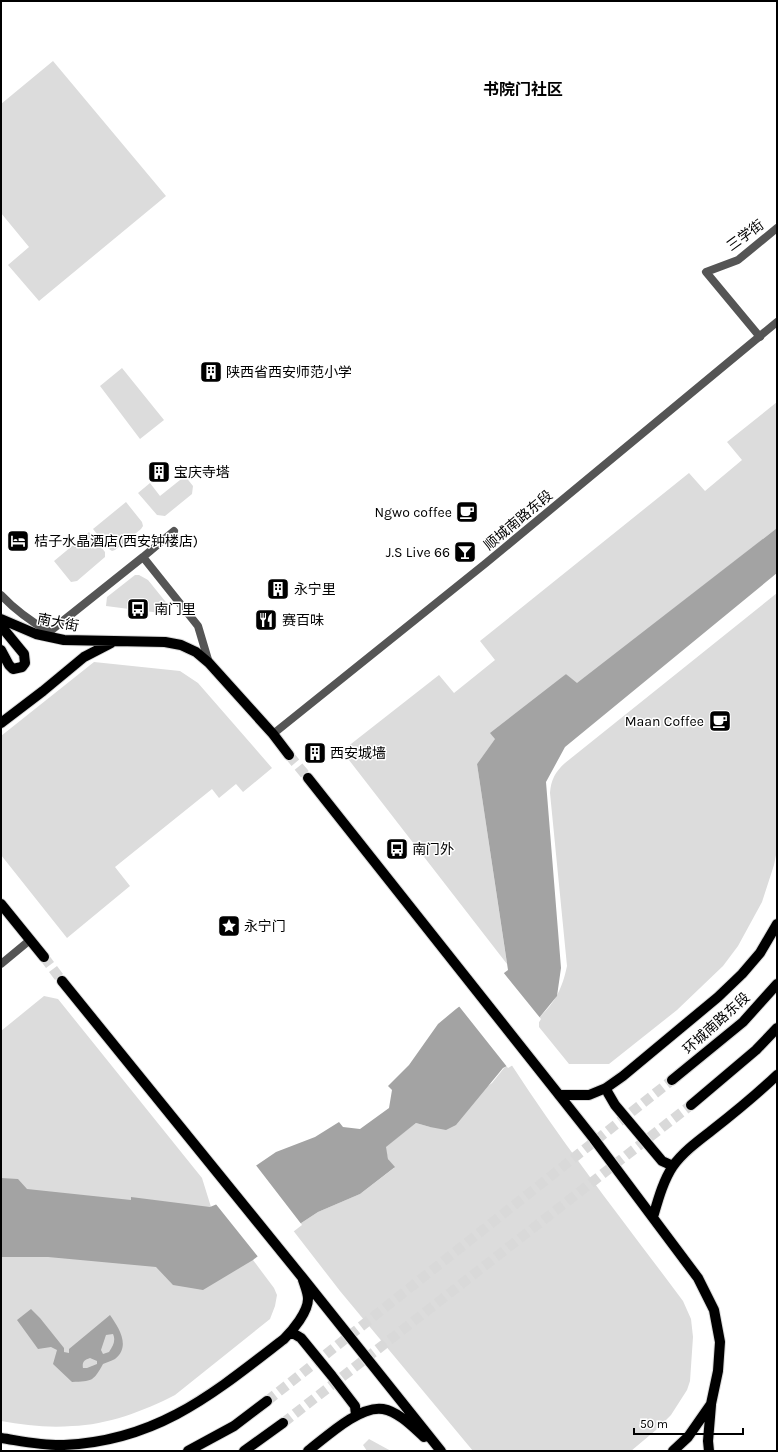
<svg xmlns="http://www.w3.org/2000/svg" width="778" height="1452" viewBox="0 0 778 1452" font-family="Karla,'Noto Sans SC',sans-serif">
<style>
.green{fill:#dcdcdc}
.water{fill:#a3a3a3;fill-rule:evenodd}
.pier{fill:#fff}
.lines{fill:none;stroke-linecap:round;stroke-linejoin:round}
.primary-tunnel{stroke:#d9d9d9;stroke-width:10;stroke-dasharray:10 5;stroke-linecap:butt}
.primary-casing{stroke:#dbdbdb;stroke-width:12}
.minor{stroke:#555;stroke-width:8}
.tertiary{stroke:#555;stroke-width:8}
.primary{stroke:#000;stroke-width:10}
.labels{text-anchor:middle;stroke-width:3;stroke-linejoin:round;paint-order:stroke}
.street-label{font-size:14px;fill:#000;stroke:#fff}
.poi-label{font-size:14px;fill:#000;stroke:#fff;text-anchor:start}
.quarter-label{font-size:16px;font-weight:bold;fill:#000;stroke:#fff}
</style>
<rect width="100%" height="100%" fill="#fff"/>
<path class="green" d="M53,61L166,196L39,301L8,265L29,247L1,213V104Z
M122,368L164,420L140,439L100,386Z
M777,402V528L577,684L566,674L496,738L477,764L507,964L342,751L439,675L454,693L495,660L480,641L689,473L705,491L742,460L727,442Z
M185,476L193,486L192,494L165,516L157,515L138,493L150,483L160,496Z
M126,502L142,522L143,526L141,529L115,550L112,551L109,549L93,529Z
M89,532L105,552V557L77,581L71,582L54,561Z
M135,575H139L148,580L169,606L168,614L106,606L107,597Z
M777,593V850L774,865L762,902L738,946L723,966L677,1010L609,1064H569L539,1027V1018C556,1001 562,989 567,966L550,793C551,780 555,772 565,763Z
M94,662L180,671L198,683L272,768L243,792L236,784L219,798L212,789L115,867L130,886L67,938L1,855V736Z
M44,996L58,999L202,1178L211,1207L253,1260L274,1288L277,1295L275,1306L270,1319L175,1395C144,1411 107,1425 72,1426C48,1428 24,1425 1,1421V1031Z
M511,1064C564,1146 625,1223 683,1301L691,1319L693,1337L690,1381L687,1390L671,1415L656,1430L631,1451H473L340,1291L292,1229L318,1212L360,1194L394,1168L388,1159L385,1147L416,1123L430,1127L492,1083L504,1068Z
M369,1439L391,1451H367L363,1445Z"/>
<path class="water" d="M777,528V573L565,747L546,782L561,968L557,996L539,1018L511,1064L503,1068L456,1125L446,1130L430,1127L416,1123L386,1147L388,1159L395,1167L360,1194L318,1212L292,1229L253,1260L203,1290L173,1285L156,1267L48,1257H1V1178L18,1179L27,1189L131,1200V1197L210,1207L222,1202L254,1167L276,1152L315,1137L339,1122L343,1127L360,1129L389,1108L392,1090L388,1086L409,1065L438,1024L456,1009L508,970L477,764L495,739L490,733L566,674L577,683Z
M31,1309L40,1318L64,1348V1352L69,1353V1349L110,1315C119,1328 131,1346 115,1359C112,1361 107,1362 103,1364C93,1382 92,1381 72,1382L53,1364L57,1350L51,1347L38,1349L17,1320ZM113,1334C116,1341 113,1346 109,1352L103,1354L101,1350L106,1335ZM90,1358L97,1361V1364L87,1368H83C82,1362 84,1360 90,1358Z"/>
<path class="pier" d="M503,972L541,1019L513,1065L508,1068L458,1005Z
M255,1164L302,1225L259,1258L215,1203L221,1200Z"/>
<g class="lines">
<path class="primary-tunnel" d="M289,755L308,778
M44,957L62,981
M267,1401L672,1080
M283,1423L691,1105"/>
<g class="primary-casing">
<path id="primary" d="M1,619L36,634L64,640L165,642L181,645L196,652L209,663L273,734L289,755
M1,626L24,654L25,663L22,667L13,669L9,665L1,650
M1,723L43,691L84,657L111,643
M308,778L594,1139L698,1278L714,1310L720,1342L718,1371L711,1404L688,1437L673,1451
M1,904L44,957
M62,981L302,1277L441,1451
M672,1080L743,1022L777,984
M606,1088L608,1093L615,1105L662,1161L673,1166
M559,1095H589L606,1088L623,1076L718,997L742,974L760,953L777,924
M691,1105L756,1050L777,1028
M653,1217C658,1200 663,1181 673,1166C683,1152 698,1141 711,1131C734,1113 756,1095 777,1075
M291,1332L301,1338L332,1376L355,1406L356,1415
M1,1438C21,1441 44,1446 64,1445C158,1441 214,1393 284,1339C293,1330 308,1312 308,1299C308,1293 305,1286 303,1280
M188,1451L234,1426L267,1401
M244,1451L283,1423
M308,1451C326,1437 360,1405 383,1409C399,1412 413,1427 424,1437
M709,1451L708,1441L711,1405"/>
</g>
<path class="minor" d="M760,337L706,272L738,260L777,228
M143,557L174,531
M1,595C15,610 32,622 49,632
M39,633L49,632L143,557L198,626L209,663"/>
<path class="tertiary" d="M273,734L486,563L777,322
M1,964L30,940"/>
<use href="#primary" class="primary"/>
</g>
<defs>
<g id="building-square" transform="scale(1.15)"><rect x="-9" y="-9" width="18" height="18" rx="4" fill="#000" stroke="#fff"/><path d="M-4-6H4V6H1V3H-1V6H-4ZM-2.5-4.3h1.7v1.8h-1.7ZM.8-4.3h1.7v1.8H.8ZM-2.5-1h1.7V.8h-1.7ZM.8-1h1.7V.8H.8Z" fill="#fff"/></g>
<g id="cafe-square" transform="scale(1.15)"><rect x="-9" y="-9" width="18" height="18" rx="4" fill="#000" stroke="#fff"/><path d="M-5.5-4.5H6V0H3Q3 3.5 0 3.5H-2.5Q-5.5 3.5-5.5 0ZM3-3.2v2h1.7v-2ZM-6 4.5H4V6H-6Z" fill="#fff"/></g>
<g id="hotel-square" transform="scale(1.15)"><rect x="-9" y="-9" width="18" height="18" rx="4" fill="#000" stroke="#fff"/><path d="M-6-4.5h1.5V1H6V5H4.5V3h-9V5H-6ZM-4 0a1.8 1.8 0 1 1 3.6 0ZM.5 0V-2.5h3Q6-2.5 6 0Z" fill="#fff"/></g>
<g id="bar-square" transform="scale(1.15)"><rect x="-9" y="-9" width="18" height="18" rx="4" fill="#000" stroke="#fff"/><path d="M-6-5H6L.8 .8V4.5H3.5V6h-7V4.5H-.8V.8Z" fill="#fff"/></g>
<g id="bus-square" transform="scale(1.15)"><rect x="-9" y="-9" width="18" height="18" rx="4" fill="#000" stroke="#fff"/><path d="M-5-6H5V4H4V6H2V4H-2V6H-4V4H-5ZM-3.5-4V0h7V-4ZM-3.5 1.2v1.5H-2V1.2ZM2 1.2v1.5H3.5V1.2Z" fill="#fff"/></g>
<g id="restaurant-square" transform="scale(1.15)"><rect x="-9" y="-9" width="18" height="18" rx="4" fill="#000" stroke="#fff"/><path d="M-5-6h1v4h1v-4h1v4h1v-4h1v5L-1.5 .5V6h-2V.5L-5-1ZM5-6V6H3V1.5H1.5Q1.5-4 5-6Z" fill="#fff"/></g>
<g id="sight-square" transform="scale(1.15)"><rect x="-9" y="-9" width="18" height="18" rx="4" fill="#000" stroke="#fff"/><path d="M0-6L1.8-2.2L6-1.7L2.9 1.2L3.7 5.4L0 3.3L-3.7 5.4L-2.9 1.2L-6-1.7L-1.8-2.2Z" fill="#fff"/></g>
</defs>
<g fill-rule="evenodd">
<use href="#building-square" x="211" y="372"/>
<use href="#building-square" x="159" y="472"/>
<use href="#cafe-square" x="467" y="512"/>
<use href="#hotel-square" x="18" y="541"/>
<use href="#bar-square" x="465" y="552"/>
<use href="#building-square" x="278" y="589"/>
<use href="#bus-square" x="138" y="609"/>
<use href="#restaurant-square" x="266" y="620"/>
<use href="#cafe-square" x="720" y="721"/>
<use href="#building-square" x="315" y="753"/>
<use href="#bus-square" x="397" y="849"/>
<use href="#sight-square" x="229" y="926"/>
</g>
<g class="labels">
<g class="street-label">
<text transform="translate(745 235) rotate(-36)" y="5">三学街</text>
<text transform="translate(518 520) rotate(-40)" y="5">顺城南路东段</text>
<text transform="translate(58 622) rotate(11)" y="5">南大街</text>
<text transform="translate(716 1023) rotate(-42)" y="5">环城南路东段</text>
</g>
<g class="poi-label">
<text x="226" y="377">陕西省西安师范小学</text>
<text x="174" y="477">宝庆寺塔</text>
<text x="452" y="517" text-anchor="end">Ngwo coffee</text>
<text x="34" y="546">桔子水晶酒店(西安钟楼店)</text>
<text x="450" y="557" text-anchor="end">J.S Live 66</text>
<text x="294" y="594">永宁里</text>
<text x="154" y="614">南门里</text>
<text x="282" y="625">赛百味</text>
<text x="704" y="726" text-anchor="end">Maan Coffee</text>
<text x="330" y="758">西安城墙</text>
<text x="412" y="854">南门外</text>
<text x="244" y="931">永宁门</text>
</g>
<g class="quarter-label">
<text x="523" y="95">书院门社区</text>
</g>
</g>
<rect width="778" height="1452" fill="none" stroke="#000000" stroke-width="4"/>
<path d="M634 1428v6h109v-6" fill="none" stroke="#000000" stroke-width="2"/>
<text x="640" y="1428" font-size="12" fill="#000000" stroke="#ffffff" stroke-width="3" paint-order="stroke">50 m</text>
</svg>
